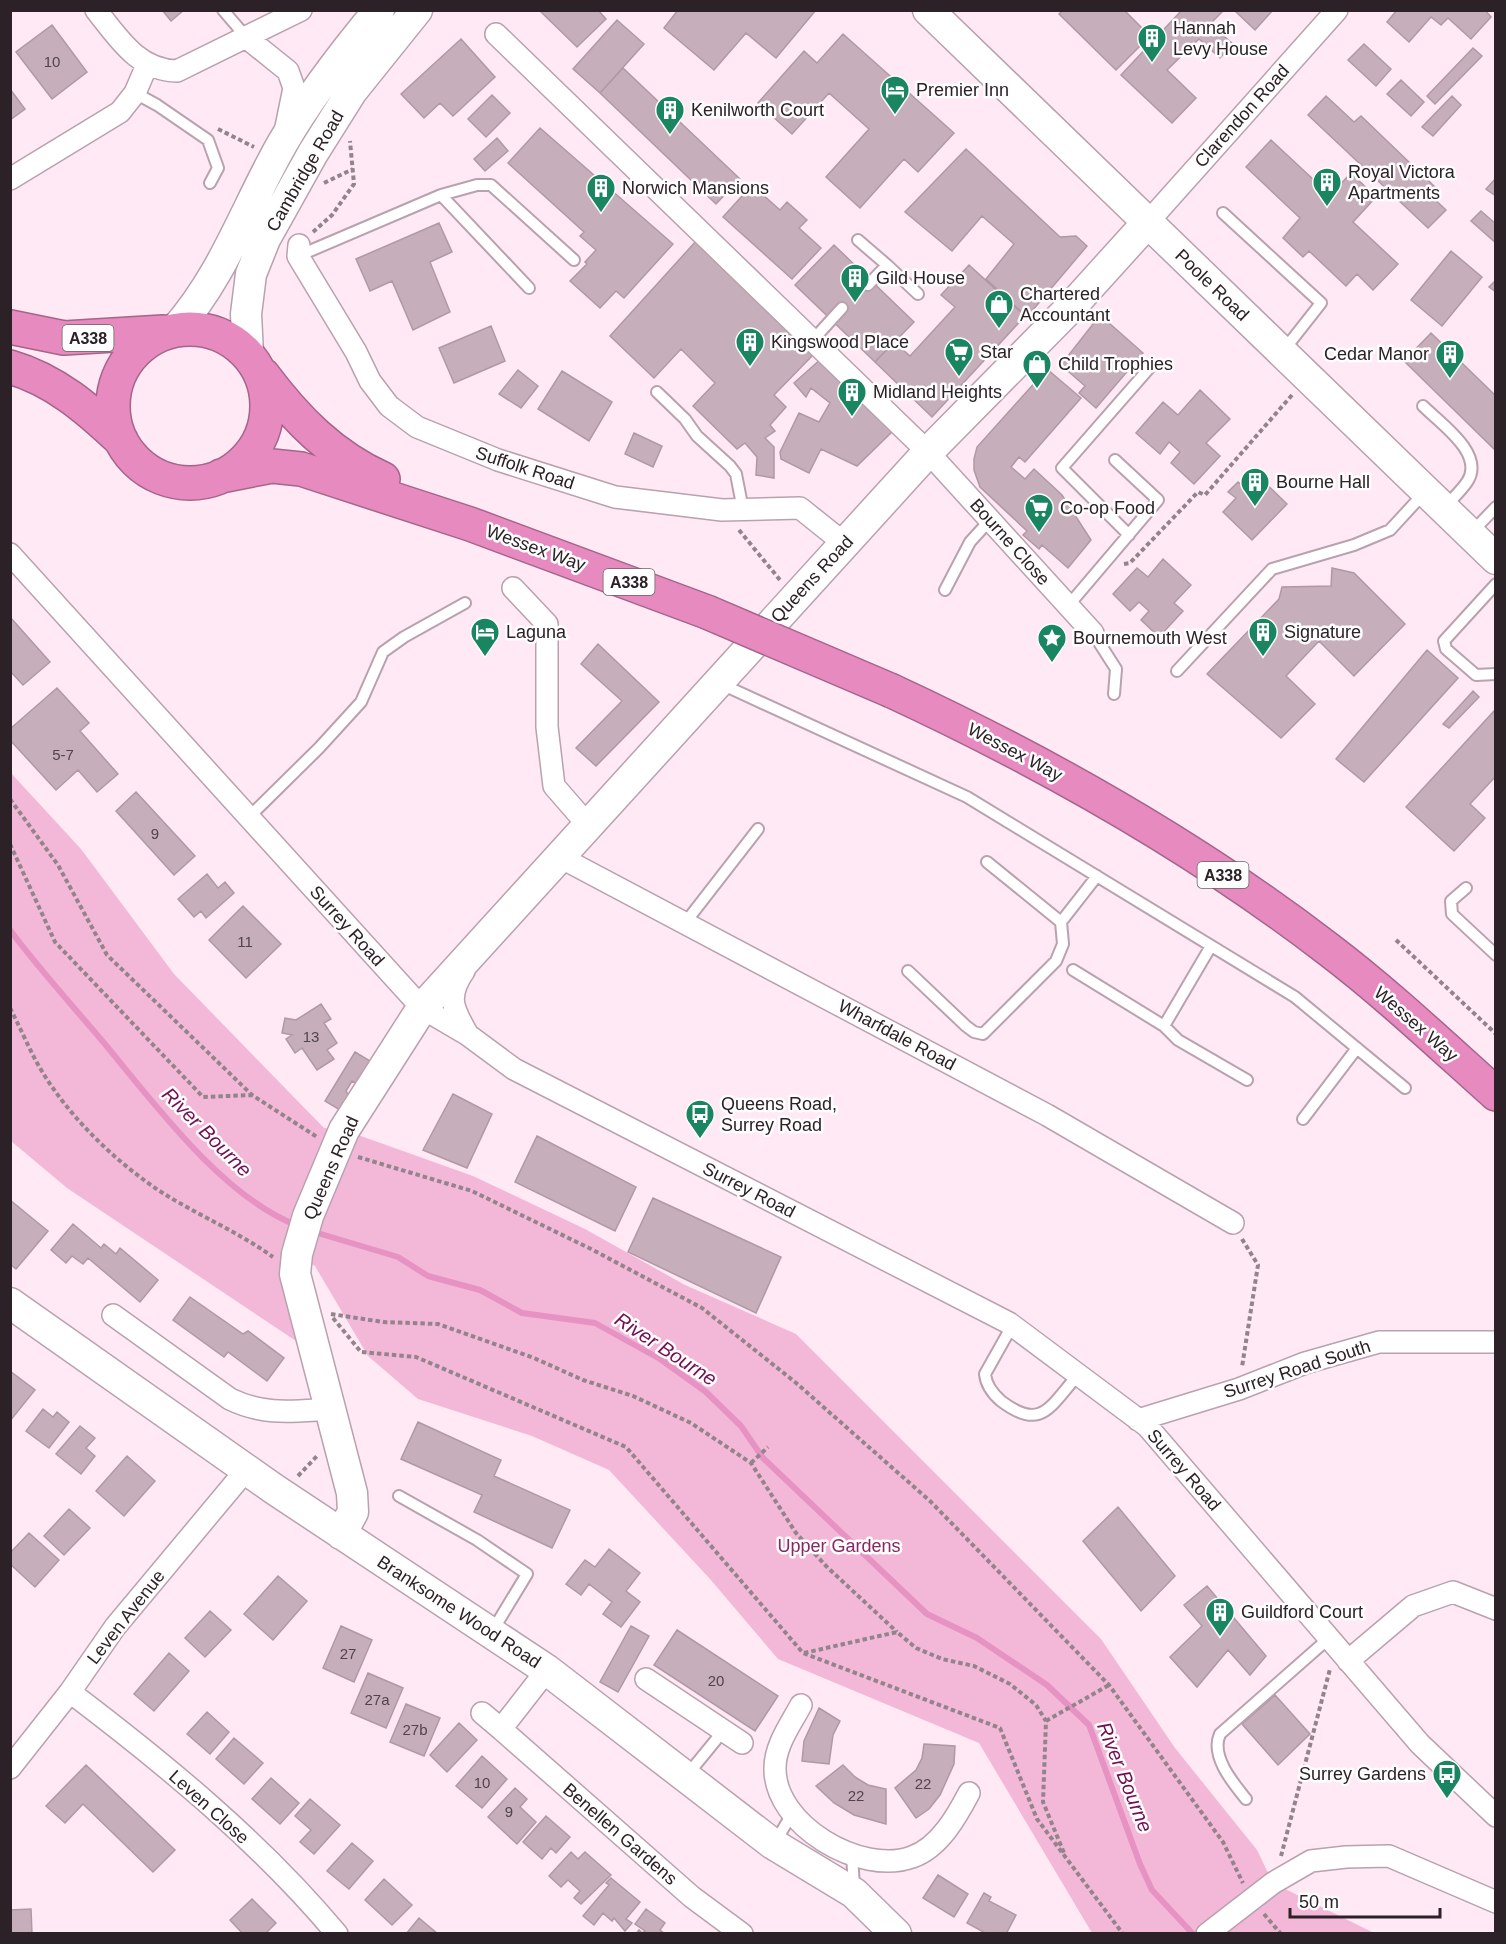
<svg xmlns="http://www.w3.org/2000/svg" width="1506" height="1944" viewBox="0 0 1506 1944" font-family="Arial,sans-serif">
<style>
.green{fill:#f3b8d8}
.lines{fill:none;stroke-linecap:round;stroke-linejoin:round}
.stream{stroke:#e692c2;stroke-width:6}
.building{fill:#c7aebb;stroke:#b198a5;stroke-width:1.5}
.lane-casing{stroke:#baa1ae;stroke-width:14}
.street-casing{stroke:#baa1ae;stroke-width:24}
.secondary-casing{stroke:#baa1ae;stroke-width:33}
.highway-casing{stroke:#a56589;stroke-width:36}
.path{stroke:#93848c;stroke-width:4;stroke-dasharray:4.5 3;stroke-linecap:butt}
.lane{stroke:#fff;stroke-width:10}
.street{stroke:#fff;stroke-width:21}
.secondary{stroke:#fff;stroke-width:30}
.highway{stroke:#e68abf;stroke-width:33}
.highway-bridge-casing{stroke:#a56589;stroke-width:36;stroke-linecap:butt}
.highway-bridge{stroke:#e68abf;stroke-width:33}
.labels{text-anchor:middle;stroke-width:5;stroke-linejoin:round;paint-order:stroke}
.number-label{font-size:15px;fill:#52444b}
.shield{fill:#fdfdfd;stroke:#6a6366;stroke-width:1.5}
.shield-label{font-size:16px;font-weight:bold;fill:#2b2126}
.poi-label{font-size:18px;fill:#2b2126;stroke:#fdfdfd;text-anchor:start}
.street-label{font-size:18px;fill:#2b2126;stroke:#fdfdfd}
.park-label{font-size:18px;fill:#882766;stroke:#fdfdfd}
.water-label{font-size:20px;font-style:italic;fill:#730f53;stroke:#fdfdfd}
</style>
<rect width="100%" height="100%" fill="#fee9f4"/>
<path class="green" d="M10,772L81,849L174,974L324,1128L344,1130L473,1176L585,1229L685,1285L796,1334L1101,1639L1175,1748L1257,1850L1273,1883L1374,1933H1092L979,1743L778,1659L710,1579L609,1470L532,1436L418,1399L368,1356L315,1266L297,1254L302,1345L67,1188L11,1141Z"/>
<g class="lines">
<path class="stream" d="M10,930C39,969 73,1006 104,1043C154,1103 222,1196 296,1225
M311,1231L398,1257L428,1276L480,1290L522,1313L595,1323L660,1359L706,1392L741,1426L763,1458L927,1614L977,1638L1047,1685L1089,1725L1140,1864L1152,1890L1193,1934"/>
</g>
<path class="building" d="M162,10H184L171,21Z
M539,10H598L606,19L577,47Z
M678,10H816L776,58L746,33L714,70L664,28Z
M1063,10H1124L1150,36L1116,70L1059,14Z
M1182,10H1224L1210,24L1233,44L1220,58L1199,39L1167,70L1196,98L1172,123L1121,75Z
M1234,10H1273L1255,30Z
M1397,10H1485L1491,17L1471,39L1448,18L1441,25L1431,17L1409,42L1387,22Z
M617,20L644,44L600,93L573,69Z
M52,25L87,72L52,99L16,52Z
M843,34L954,133L918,172L904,159L860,208L826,177L869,129L829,93L792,134L758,103L804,51L817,63Z
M461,39L495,77L453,116L440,103L424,118L401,94Z
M1364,44L1391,69L1376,86L1348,60Z
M1473,48L1482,56L1435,104L1427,96Z
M623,68L740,179L716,204L600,93Z
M1401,80L1424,102L1411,116L1387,94Z
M10,89L25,109L10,120Z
M492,95L510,113L486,137L468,119Z
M1326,96L1354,122L1361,116L1436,188L1429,194L1446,210L1428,228L1308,115Z
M1452,96L1461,105L1433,136L1422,127Z
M540,128L673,244L624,298L616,291L600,308L570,281L587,264L585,262L596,250L580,236L584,232L508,163Z
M497,138L508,151L485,171L474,159Z
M1271,140L1330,195L1351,173L1376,197L1353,222L1398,264L1373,290L1357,274L1346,286L1309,251L1303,257L1283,238L1300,218L1246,167Z
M966,149L1060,237L1076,236L1087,246L1027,317L986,279L1014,244L982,216L952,251L905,212Z
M1496,178V196L1486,189Z
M752,185L780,210L787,202L807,220L799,228L821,248L792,279L723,217Z
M1481,211L1496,224V243L1471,221Z
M439,223L452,252L430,262L450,312L413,330L392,281L370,291L356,259Z
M697,240L813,355L774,395L786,407L770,425L775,431L765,438L774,447V478L756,475L757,457L745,443L737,449L693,406L715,383L681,349L654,378L610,336Z
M834,245L914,322L875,362L795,285Z
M1451,251L1482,277L1442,326L1411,300Z
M969,265L1025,316L932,417L875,362L894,342L910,356L955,307L941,295Z
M1496,280V292L1489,287Z
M1100,315L1143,353L1096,408L1079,393L1085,386L1061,365Z
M491,326L505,361L454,383L439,348Z
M1431,333L1496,396V451L1404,361Z
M822,358L895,429L857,466L821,449L809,473L781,459L780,452L799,413L819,422L830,403L811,388L806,397L794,383Z
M1047,369L1081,398L1025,462L1019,457L1011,467L1025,479L1034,469L1062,495L1091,540L1068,568L1042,545L1039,549L1023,535L1027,531L980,487L974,470V459L977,447Z
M518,370L538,386L521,408L499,394Z
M562,371L612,402L589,441L538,409Z
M1200,390L1230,419L1206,443L1220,456L1194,484L1171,463L1180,452L1169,442L1160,454L1136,433L1163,402L1178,415Z
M634,433L662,446L653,467L625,454Z
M1257,475L1287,504L1252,540L1223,512L1236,498L1228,492L1238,482L1245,488Z
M1163,559L1191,585L1174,603L1183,611L1159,637L1141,620L1149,611L1139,602L1130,611L1113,594L1137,568L1148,577Z
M1332,568L1354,573L1405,624L1354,676L1319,641L1286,676L1315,704L1281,738L1207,674L1279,599L1282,587L1331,586Z
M10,617L50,662L23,685L10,671Z
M598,644L659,702L596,766L576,748L622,701L581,664Z
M1427,650L1458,678L1364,782L1336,759Z
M57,688L89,723L80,731L118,774L97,792L78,770L56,790L10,740V729Z
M1473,691L1479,697L1449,728L1443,724Z
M1495,710L1496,776L1470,804L1485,818L1454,851L1406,807Z
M136,792L195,856L174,875L116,811Z
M207,874L218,888L225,882L234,893L206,918L201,911L194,917L178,899Z
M243,906L281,944L246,978L209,940Z
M321,1004L331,1019L324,1023L337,1043L327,1050L334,1059L317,1070L302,1048L295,1053L286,1039L292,1035L282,1033L285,1018L296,1020Z
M355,1052L370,1061L357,1084L352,1081L346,1091L349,1096L340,1110L325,1101Z
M453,1094L492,1114L467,1168L423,1150Z
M537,1136L636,1187L615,1231L515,1182Z
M653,1198L781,1257L756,1313L628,1252Z
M10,1200L48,1231L16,1269L10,1264Z
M73,1224L101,1248L104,1244L116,1254L120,1248L158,1280L140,1302L88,1258L83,1264L72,1256L66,1263L51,1250Z
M190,1297L243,1334L248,1331L284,1358L267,1381L228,1352L224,1357L173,1320Z
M10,1371L35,1390L10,1421Z
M43,1409L53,1417L57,1412L69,1422L49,1448L26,1431Z
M418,1422L501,1460L494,1476L570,1510L552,1548L474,1512L482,1495L401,1459Z
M80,1426L95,1438L86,1448L95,1456L81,1474L56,1454Z
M127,1456L155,1481L124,1516L96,1491Z
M1118,1507L1175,1576L1141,1611L1083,1541Z
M69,1509L90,1528L64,1555L44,1536Z
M29,1533L59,1560L35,1587L10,1564V1553Z
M609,1549L640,1573L626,1591L640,1602L621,1627L603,1614L612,1602L589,1584L581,1595L566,1584L585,1560L595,1567Z
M278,1576L307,1601L273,1640L244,1614Z
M1207,1586L1266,1656L1250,1675L1228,1650L1197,1687L1170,1657L1202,1626L1184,1605Z
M210,1611L231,1630L205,1657L185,1638Z
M341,1626L372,1640L354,1682L323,1668Z
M631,1626L649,1636L618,1692L600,1682Z
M677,1630L778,1696L755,1731L654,1665Z
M169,1653L189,1671L154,1711L134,1694Z
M368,1673L403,1688L386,1728L351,1713Z
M1275,1695L1310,1734L1278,1765L1242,1724Z
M406,1704L440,1718L424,1756L390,1742Z
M819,1708L840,1721L833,1735L829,1764L802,1761L804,1741Z
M207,1712L229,1732L210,1754L187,1734Z
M459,1723L477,1740L447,1772L430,1755Z
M234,1738L263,1763L244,1784L216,1759Z
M924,1744L955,1746L954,1764L940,1795L929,1809L916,1818L895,1788L916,1770L922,1758Z
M482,1756L507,1779L482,1808L456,1786Z
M86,1765L175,1850L153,1872L83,1804L65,1823L46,1806Z
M843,1765L855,1777L868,1785L886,1789V1824L854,1815L834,1803L816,1786Z
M271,1778L299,1803L280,1824L252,1799Z
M515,1788L527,1799L520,1807L536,1822L517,1844L488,1817Z
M310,1799L340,1825L314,1854L300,1842L311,1830L295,1816Z
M546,1816L570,1837L556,1853L551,1848L542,1859L523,1842Z
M352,1843L373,1861L349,1889L327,1871Z
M571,1852L578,1859L585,1852L611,1875L581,1904L574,1898L580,1891L568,1880L561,1887L549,1876Z
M938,1875L968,1894L954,1917L923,1898Z
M611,1878L640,1902L626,1919L632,1923L625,1931L614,1918L612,1921L603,1913L594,1925L583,1916L609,1885L606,1883Z
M384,1879L412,1905L392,1925L365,1900Z
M984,1893L991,1897L989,1901L1016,1915L1006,1934H987L967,1923Z
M252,1899L276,1923L265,1934H243L230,1920Z
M31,1909L32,1934H10V1910Z
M646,1909L665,1923L660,1930L665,1934H636L639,1930L642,1933L645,1931L635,1924Z
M419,1918L438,1934H406Z"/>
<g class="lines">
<g class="lane-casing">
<path id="lane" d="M223,10L247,38
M135,93L157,105L208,140L218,168L210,183
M441,195L477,185H491L574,260
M1223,213L1321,303L1284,350
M858,240L887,265
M298,256L441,195L529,288
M868,285L887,265L918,294
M812,341L842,308
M657,392L685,419L697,436L730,466L736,474L743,510
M1423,406C1440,423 1486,454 1467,482C1461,491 1452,499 1445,507
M1472,532L1496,507
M1129,535L1062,468L1152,365
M1496,584L1444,641L1446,649L1476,675L1496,674
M945,590L970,542L990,520
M1068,606L1158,500L1115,460
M1093,633L1116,669L1114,694
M1177,671L1272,569L1354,545L1390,530L1425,492
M719,683L967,797L1295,997L1405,1088
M249,817L319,748L361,702L383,652L404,637L465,603
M987,862L1061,922L1097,876
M1466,888L1451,901L1452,914L1496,955
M685,923L758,829
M1073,970L1164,1026L1211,946
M908,971L966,1026L974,1032L983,1034L1056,961L1063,944L1061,922
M1164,1026L1178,1040L1247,1080
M1303,1119L1357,1048
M1012,1326L985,1374C986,1385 993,1394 1001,1401C1042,1432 1050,1406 1078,1375
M399,1496L477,1540L527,1574L493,1630
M688,1774L724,1730
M1246,1799C1233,1783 1210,1756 1220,1734L1328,1639
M774,1844L792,1814
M852,1855L854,1887"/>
</g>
<g class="street-casing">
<path id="street" d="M96,10C119,39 138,70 177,71L301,10
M496,34L928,452L1093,633
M247,38L288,71L294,88L286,127
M10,179L120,112L135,93L147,65
M1148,222L1337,10
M299,245L298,256L356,352L370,381L389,406L417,427L498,460L615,497L722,510L800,508L845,544
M10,554L422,1008L468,1035L514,1069L1009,1323L1147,1426L1420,1744L1496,1816
M513,588L547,624V727L554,786L587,824
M558,856L1047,1115L1233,1223
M464,971C446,997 453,1009 468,1035
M113,1315L230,1399C265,1416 294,1411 331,1409
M1138,1420L1239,1389L1305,1363L1379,1342H1496
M1348,1661L1413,1606L1453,1592L1496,1609
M547,1670L501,1729L692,1897L742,1934
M646,1679L742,1743
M70,1692C165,1764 260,1842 337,1934
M801,1705C791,1724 775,1745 775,1768C774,1825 861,1876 912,1857C939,1848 957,1816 969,1793
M482,1713L501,1729
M10,1768L70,1692L115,1627L246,1470
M1207,1934L1273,1883L1311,1861L1346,1857L1389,1856L1496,1902"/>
</g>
<g class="secondary-casing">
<path id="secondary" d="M928,10L1496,559
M175,330C224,275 246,207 282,144C309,97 344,52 379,10
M248,354L246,314L251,274L265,239L313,153L352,91L417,10
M10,1303L274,1489L547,1670L773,1844L854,1893L896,1934
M341,1534L353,1512L352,1493L295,1274L297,1254L308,1216L344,1130L422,1008L928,452L1072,306L1148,222"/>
</g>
<g class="highway-casing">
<path id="highway" d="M10,327L64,338L163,332
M113 406a77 77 0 1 1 154 0a77 77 0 1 1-154 0Z
M10,367C55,380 88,409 121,440
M263,375C296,419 332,456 383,479
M221,476L272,466L301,469L470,524L707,612
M892,691C1045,762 1194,846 1328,949C1386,993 1441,1045 1496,1094"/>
</g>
<path class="path" d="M218,129L254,147
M324,183L353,169
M313,232L332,215L354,184L350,141
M739,530L780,580
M1124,564L1130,563L1198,492L1205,495L1292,395
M10,799L58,865L107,955L252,1095L317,1137
M10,844L55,942L203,1097L252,1095
M1396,940L1496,1034
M10,1008C19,1025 27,1044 36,1061C64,1112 111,1158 158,1190C195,1214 237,1231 273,1257
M358,1157L472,1191L591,1249L702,1308L795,1382L930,1501L1109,1685L1223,1842L1243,1883
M1242,1239L1258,1265L1242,1367
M331,1314L383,1322L438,1324L534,1358L583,1380L633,1396L691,1423L751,1463L796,1533L826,1566L897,1632
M333,1318L361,1352L416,1357L626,1447L803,1653L1000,1728L1037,1819L1123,1934
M751,1463L768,1447
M298,1476L318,1455
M804,1653L897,1632L916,1648L942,1659L974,1666L1010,1684L1036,1705L1046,1721L1043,1802L1064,1853
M1046,1721L1109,1685
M1281,1856L1330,1669
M1264,1914L1281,1934"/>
<use href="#lane" class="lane"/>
<use href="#street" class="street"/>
<use href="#secondary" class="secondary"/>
<use href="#highway" class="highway"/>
<g class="highway-bridge-casing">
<path id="highway-bridge" d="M707,612L892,691"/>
</g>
<use href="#highway-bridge" class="highway-bridge"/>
</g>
<defs>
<g id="building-pin" transform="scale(1.5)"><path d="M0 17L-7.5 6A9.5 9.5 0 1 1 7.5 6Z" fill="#1a8561" stroke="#fdfdfd"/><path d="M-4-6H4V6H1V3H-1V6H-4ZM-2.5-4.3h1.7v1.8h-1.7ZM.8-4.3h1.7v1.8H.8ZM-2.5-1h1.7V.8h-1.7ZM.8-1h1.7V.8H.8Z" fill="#fff"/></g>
<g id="hotel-pin" transform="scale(1.5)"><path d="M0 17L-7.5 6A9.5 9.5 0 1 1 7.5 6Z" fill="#1a8561" stroke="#fdfdfd"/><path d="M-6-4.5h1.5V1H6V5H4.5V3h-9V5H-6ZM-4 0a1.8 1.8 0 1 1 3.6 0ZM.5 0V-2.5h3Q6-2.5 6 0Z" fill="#fff"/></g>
<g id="shop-pin" transform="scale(1.5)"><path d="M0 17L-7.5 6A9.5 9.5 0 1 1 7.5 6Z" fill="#1a8561" stroke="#fdfdfd"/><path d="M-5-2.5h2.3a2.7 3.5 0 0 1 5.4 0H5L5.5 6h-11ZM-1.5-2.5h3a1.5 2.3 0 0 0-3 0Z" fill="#fff"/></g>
<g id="supermarket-pin" transform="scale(1.5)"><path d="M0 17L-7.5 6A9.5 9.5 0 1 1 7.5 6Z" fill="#1a8561" stroke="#fdfdfd"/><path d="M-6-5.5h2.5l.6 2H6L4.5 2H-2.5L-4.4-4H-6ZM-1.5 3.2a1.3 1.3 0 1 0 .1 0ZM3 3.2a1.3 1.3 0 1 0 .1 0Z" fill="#fff"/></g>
<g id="sight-pin" transform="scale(1.5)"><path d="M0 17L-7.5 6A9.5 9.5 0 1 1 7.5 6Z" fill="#1a8561" stroke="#fdfdfd"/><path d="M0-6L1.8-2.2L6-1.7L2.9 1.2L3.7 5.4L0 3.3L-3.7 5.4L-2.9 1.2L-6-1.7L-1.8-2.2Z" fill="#fff"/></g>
<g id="bus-pin" transform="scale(1.5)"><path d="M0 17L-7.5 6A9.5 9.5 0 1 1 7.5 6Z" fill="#1a8561" stroke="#fdfdfd"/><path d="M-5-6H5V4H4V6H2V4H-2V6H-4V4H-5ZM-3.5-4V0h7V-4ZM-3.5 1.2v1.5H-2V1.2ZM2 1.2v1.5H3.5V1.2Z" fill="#fff"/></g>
</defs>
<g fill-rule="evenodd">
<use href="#building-pin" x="1152" y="38"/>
<use href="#hotel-pin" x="895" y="90"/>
<use href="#building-pin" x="670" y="110"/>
<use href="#building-pin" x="1327" y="182"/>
<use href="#building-pin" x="601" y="188"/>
<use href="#building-pin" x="855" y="278"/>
<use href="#shop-pin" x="999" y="304"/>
<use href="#building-pin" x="750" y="342"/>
<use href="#supermarket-pin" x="959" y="352"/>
<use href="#building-pin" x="1450" y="354"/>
<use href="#shop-pin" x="1037" y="364"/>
<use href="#building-pin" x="852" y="392"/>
<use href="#building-pin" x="1255" y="482"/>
<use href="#supermarket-pin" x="1039" y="508"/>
<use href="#hotel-pin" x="485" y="632"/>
<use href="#building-pin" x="1263" y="632"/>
<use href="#sight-pin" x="1052" y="638"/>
<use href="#bus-pin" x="700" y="1114"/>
<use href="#building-pin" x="1220" y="1612"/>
<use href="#bus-pin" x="1447" y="1774"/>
</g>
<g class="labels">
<g class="number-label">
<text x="52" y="67">10</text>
<text x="63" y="760">5-7</text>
<text x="155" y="839">9</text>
<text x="245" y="947">11</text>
<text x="311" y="1042">13</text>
<text x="348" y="1659">27</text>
<text x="716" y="1686">20</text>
<text x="377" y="1705">27a</text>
<text x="415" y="1735">27b</text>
<text x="482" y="1788">10</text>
<text x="923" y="1789">22</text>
<text x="856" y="1801">22</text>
<text x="509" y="1817">9</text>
</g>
<g class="shield">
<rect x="62.5" y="325" width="51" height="26" rx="4.5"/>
<rect x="603.5" y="569" width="51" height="26" rx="4.5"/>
<rect x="1197.5" y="862" width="51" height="26" rx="4.5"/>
</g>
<g class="shield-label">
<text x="88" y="344">A338</text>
<text x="629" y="588">A338</text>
<text x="1223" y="881">A338</text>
</g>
<g class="poi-label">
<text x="1173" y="34">Hannah<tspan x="1173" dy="21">Levy House</tspan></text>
<text x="916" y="96">Premier Inn</text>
<text x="691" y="116">Kenilworth Court</text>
<text x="1348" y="178">Royal Victora<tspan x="1348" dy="21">Apartments</tspan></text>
<text x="622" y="194">Norwich Mansions</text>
<text x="876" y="284">Gild House</text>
<text x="1020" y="300">Chartered<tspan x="1020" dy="21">Accountant</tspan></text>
<text x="771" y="348">Kingswood Place</text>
<text x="980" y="358">Star</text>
<text x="1429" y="360" text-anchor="end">Cedar Manor</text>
<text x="1058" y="370">Child Trophies</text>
<text x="873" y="398">Midland Heights</text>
<text x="1276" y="488">Bourne Hall</text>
<text x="1060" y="514">Co-op Food</text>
<text x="506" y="638">Laguna</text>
<text x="1284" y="638">Signature</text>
<text x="1073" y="644">Bournemouth West</text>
<text x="721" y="1110">Queens Road,<tspan x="721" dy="21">Surrey Road</tspan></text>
<text x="1241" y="1618">Guildford Court</text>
<text x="1426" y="1780" text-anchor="end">Surrey Gardens</text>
</g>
<g class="street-label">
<text transform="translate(1242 116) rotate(-48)" y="6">Clarendon Road</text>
<text transform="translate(305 171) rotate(-60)" y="6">Cambridge Road</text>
<text transform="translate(1212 285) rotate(44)" y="6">Poole Road</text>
<text transform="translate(525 468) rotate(18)" y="6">Suffolk Road</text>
<text transform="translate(1010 542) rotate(48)" y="6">Bourne Close</text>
<text transform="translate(536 548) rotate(20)" y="6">Wessex Way</text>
<text transform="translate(812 579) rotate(-47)" y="6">Queens Road</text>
<text transform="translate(1015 752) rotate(28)" y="6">Wessex Way</text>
<text transform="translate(347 926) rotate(48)" y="6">Surrey Road</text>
<text transform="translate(1416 1024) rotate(41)" y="6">Wessex Way</text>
<text transform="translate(897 1035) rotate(28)" y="6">Wharfdale Road</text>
<text transform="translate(331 1168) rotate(-66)" y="6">Queens Road</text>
<text transform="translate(749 1190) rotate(27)" y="6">Surrey Road</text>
<text transform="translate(1297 1369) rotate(-18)" y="6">Surrey Road South</text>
<text transform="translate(1184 1470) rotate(49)" y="6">Surrey Road</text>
<text transform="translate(459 1612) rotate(33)" y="6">Branksome Wood Road</text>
<text transform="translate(126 1617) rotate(-52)" y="6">Leven Avenue</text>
<text transform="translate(209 1807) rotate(42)" y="6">Leven Close</text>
<text transform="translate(620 1834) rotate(41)" y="6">Benellen Gardens</text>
</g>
<g class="park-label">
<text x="839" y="1552">Upper Gardens</text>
</g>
<g class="water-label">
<text transform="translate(207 1132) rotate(45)" y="7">River Bourne</text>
<text transform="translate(666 1349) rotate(33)" y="7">River Bourne</text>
<text transform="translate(1125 1777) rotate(68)" y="7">River Bourne</text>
</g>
</g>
<rect width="1506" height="1944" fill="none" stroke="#2b2126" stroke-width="24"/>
<path d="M1290 1908v9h150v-9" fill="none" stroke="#2b2126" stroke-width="3"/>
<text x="1299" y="1908" font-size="18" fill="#2b2126" stroke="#fdfdfd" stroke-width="4.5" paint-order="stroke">50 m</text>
</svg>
